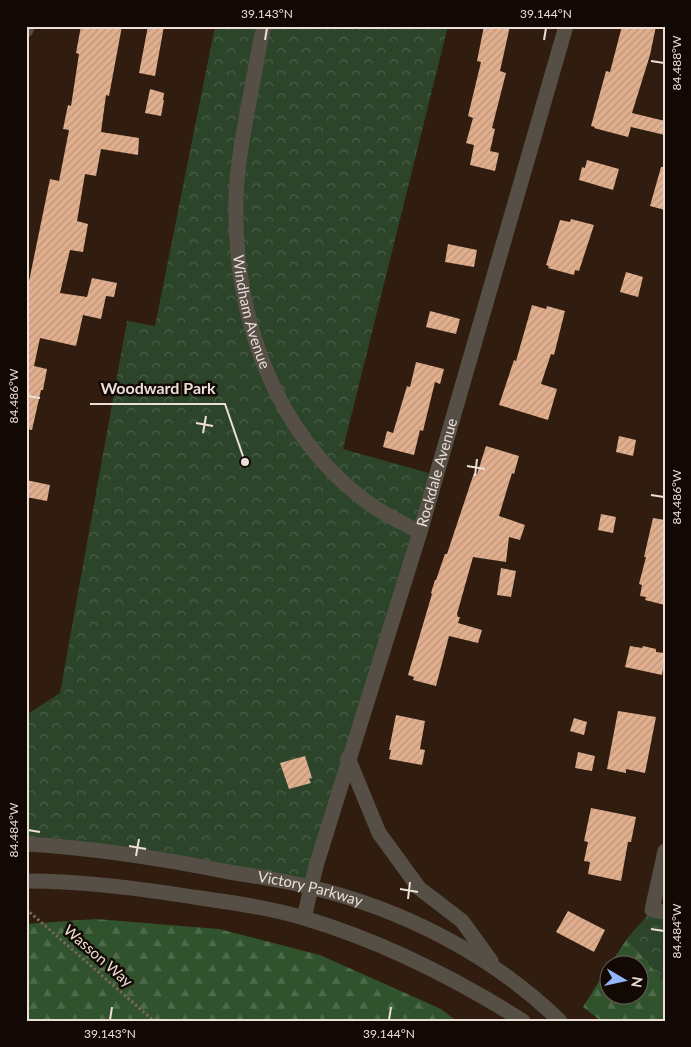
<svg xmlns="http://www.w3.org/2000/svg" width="691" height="1047" viewBox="0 0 691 1047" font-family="Lato,sans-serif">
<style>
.forest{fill:url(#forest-firs)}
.park{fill:url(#park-crowns)}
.building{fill:url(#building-hatch)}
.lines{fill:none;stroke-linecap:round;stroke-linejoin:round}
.path{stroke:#78675b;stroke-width:3;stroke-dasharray:2.5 2.5;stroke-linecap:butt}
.minor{stroke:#554f46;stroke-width:15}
.ticks{fill:none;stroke:#eddfd7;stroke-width:2}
.labels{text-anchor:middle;stroke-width:5;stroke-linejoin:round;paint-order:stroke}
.street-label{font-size:15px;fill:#eddfd7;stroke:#120905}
.leader{fill:none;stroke:#eddfd7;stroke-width:2}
.callout-dot{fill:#eddfd7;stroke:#120905;stroke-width:2}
.callout-label{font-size:16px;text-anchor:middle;font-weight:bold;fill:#eddfd7;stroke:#120905;stroke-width:5;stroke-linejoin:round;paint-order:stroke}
.neatline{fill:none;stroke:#eddfd7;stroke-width:2}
.ticks-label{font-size:12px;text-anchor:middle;fill:#eddfd7}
</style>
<defs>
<pattern id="forest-firs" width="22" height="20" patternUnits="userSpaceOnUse" patternTransform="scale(1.25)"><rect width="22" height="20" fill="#30522c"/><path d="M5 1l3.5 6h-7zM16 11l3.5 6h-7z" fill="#4e6a4a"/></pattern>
<pattern id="park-crowns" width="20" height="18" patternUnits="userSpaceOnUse" patternTransform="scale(1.25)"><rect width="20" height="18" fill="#2c442a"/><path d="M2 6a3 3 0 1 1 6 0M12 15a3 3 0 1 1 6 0" fill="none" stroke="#4b5f48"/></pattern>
<pattern id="building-hatch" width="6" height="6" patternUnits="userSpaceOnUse" patternTransform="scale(1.25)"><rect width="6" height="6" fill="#e2af8e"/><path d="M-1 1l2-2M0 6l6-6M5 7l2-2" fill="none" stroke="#bb947a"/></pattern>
</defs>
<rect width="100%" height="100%" fill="#301d0f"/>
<path class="forest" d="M96,919L219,929L320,955L441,1009L457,1021H26V924Z
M639,925L665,945V1021H601L583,1007L608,967V994H638V964H610L627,939Z"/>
<path class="park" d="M215,26H448L343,449L436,475L310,887L26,844V715L60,693L127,321L155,326Z
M652,910L665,912V983L627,939Z"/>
<path class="building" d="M81,26H122L109,96L106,95L101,132L139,138L138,155L101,149L96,176L85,174L77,221L88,224L83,252L70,250L60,293L87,297L92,278L117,283L114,297L106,296L101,319L83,315L76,346L40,338L34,366L47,369L43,390H41L32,430L26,429V296L50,179L59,181L69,130L63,129L68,105L71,106L79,54L76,53Z
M148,26H164L155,76L139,73Z
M484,26H510L500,71L506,73L492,128L495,129L490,151L499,153L495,171L470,165L474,145L466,143L473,118L468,116L481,62L477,61Z
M622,26H656L650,55L632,113L665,121V135L631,127L628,137L594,128L595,127L591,126L606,71L610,72Z
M150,89L164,93L163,100H164L161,116L145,113Z
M587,160L619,169L613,190L579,180L582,167L585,168Z
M661,167H665V210L650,206Z
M571,219L594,225L579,271L575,270L574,275L548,268L549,266L546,265L560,220L570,222Z
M448,244L477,250L474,267L445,262Z
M626,272L643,277L638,297L620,292Z
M532,305L546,309L547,306L565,311L554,355L551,354L541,384L557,389L548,420L499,405L514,360L516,361Z
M430,311L460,319L456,334L426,327Z
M416,362L444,369L440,384L435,382L423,431L420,430L414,455L383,447L387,431L393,433L407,386L410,387Z
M619,436L636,440L633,456L616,452Z
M486,446L519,456L514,474L512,473L499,516L525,525L520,540L509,537L506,562L473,557L457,614L458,617H460L458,623L482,630L478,643L449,636L436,686L413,680L414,677L408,675L432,594L431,593L435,580H436L445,554H447L474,473L477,474Z
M26,480L50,485L47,501L26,497Z
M601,514L616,517L613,533L598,530Z
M653,518L665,520V605L645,600L646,597L640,596L642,585L639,584L646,557H644Z
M501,568L516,571L511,597L497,595Z
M630,646L642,648L643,646L656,649V652L665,653L662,675L625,667Z
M618,711L656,717L645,773L626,769V773L607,769Z
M396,715L425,721L420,749L425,750L422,765L389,759L391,750H389Z
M574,718L587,722L584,735L570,731Z
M578,752L595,756L592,771L575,768Z
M305,756L312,778L309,779L311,783L289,789L280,763Z
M591,808L636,817L631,842H628L621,881L588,874L590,862L584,861L588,842L584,841Z
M568,911L605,930L594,952L556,932Z"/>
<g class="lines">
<path class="path" d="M26,909L154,1021"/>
<g class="minor">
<path id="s1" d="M264,26C258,49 255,73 250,97C244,130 237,164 236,198C233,312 272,432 367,502C383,514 402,523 420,532"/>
<path d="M26,30L27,26"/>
<path d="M348,758L379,833L419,888L462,921L491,961"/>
<path id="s2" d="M26,844C93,848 159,858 224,871C253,876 282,880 310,887C402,909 491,954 560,1021"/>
<path d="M665,851L652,910L665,912"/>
<path d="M26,881C85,881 142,889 200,898C234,903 270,908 304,918C381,941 455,978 523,1021"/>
<path id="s3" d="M304,918L316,866L420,532L566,26"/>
</g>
</g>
<path class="ticks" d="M265,40L267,28M544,40L546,28M651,61L664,63M28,396L40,398M196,423L213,426M203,433L206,416M467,466L485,469M475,476L477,459M651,495L664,497M28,830L40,832M129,846L146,849M136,856L139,839M400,889L418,892M408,899L410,882M651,929L664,931M110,1020L112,1007M389,1020L391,1007"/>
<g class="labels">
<g class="street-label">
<text dy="5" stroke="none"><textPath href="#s1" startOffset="290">Windham Avenue</textPath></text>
<text dy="5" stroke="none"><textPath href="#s3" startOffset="465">Rockdale Avenue</textPath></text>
<text dy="5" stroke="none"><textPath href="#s2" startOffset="288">Victory Parkway</textPath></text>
<text transform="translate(98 956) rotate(41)" y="5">Wasson Way</text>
</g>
</g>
<path class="leader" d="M245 462L225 404H90"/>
<circle class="callout-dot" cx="245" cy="462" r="5"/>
<g class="callout-label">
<text x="158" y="394">Woodward Park</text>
</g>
<rect width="691" height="1047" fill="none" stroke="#120905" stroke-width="55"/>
<g transform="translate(624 980) rotate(99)"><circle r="24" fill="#120905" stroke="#6a5f59"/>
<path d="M0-4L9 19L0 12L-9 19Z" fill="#93b7fd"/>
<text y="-8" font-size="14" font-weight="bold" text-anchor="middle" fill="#eddfd7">N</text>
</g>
<rect x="28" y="28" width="636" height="992" class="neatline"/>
<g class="ticks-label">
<text x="267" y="18">39.143°N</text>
<text x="546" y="18">39.144°N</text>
<text transform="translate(677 63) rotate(-90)" y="4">84.488°W</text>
<text transform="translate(14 396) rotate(-90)" y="4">84.486°W</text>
<text transform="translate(677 497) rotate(-90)" y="4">84.486°W</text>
<text transform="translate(14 830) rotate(-90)" y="4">84.484°W</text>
<text transform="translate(677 931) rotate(-90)" y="4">84.484°W</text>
<text x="110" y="1038">39.143°N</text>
<text x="389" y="1038">39.144°N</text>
</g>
</svg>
